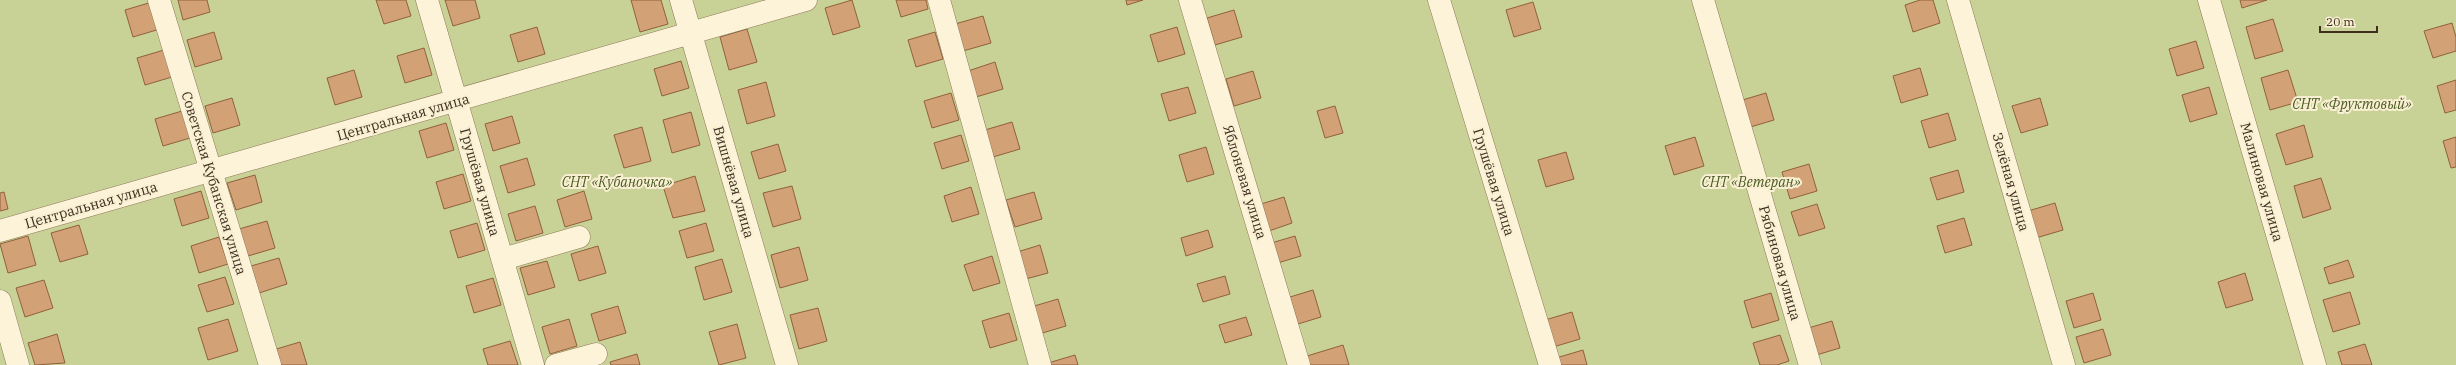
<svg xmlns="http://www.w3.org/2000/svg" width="2456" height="365" viewBox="0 0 2456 365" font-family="'IBM Plex Serif',serif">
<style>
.green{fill:#c8d196}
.building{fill:#d3a176;stroke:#90613c}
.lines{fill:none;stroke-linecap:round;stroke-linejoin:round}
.minor-casing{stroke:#8e7858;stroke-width:23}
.tertiary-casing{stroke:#8e7858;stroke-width:23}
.minor{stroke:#fcf3d8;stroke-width:22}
.tertiary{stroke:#fcf3d8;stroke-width:22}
.labels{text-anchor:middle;stroke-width:4;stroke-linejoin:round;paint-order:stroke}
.park-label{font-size:14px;font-style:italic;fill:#4a5b22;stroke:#f9f0d4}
.street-label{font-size:14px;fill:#3d2e1e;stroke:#f9f0d4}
</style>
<rect width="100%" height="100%" fill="#f2e6c4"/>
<path class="green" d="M0,0H1179L1289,365H0Z
M1184,0H2211L2317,365H1293Z
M2213,0H2456V365H2318Z"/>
<path class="building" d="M178,0H207L210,12L183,20Z
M376,0H406L411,16L384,24Z
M445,0H475L480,18L453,26Z
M631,0H661L668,24L640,32Z
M852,0L860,27L833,35L825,8Z
M896,0H926L928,9L901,17Z
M1126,0H1143L1127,5Z
M1920,0H1933L1940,23L1913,32L1905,5Z
M2240,0H2267L2242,8Z
M152,2L160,29L133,37L125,10Z
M1533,2L1541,29L1514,37L1506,10Z
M1234,10L1242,37L1215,45L1207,18Z
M983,16L991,43L963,51L955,24Z
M2273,19L2283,51L2255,59L2246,27Z
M2452,23L2456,37V51L2433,58L2424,31Z
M537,27L545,54L518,62L510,35Z
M1177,27L1185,54L1158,62L1150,35Z
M747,29L757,62L729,70L720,37Z
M214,32L222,59L195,67L187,40Z
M935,32L943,59L916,67L908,40Z
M2196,41L2204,68L2177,76L2169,49Z
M424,48L432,75L405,83L397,56Z
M164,50L172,77L145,85L137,58Z
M681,61L689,88L662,96L654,69Z
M995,62L1003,89L976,97L968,71Z
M1920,68L1928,95L1901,103L1893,76Z
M354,70L362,97L335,105L327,78Z
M2288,70L2298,102L2270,110L2261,78Z
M1253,71L1261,98L1234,106L1226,79Z
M2456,80V110L2445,113L2437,86Z
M766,82L775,116L747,124L738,90Z
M1188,87L1196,113L1169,121L1161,94Z
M2209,87L2217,114L2190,122L2182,95Z
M951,93L959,120L932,128L924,101Z
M1766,93L1774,120L1747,128L1739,101Z
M232,98L240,125L213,133L205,106Z
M2040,98L2048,125L2021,133L2012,106Z
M1335,106L1343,133L1325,138L1317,111Z
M182,111L190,138L163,146L155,119Z
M691,112L700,145L672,153L663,120Z
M1948,113L1956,140L1929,148L1921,121Z
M512,116L520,143L493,151L485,124Z
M1012,122L1020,149L993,157L985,130Z
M446,123L454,150L427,158L419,131Z
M2304,125L2313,157L2286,165L2276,134Z
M642,127L651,161L624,168L614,135Z
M961,135L969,161L942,169L934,143Z
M1695,137L1704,166L1674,175L1665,146Z
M2456,137V167L2451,168L2443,141Z
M778,144L786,171L759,179L751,152Z
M1206,147L1214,174L1187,182L1179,155Z
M1566,152L1574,179L1546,187L1538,160Z
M527,158L535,185L508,193L500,166Z
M1809,164L1817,191L1790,199L1782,172Z
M1958,170L1964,192L1937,200L1930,178Z
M463,174L471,201L444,209L436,182Z
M255,175L262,202L236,210L227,183Z
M695,176L705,211L673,218L663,186Z
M2321,178L2331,209L2303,218L2294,186Z
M792,186L801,219L773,227L763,193Z
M971,187L979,214L952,222L944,196Z
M201,191L209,218L182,226L174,199Z
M584,191L592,219L565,227L557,200Z
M4,192L8,209L0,211V193Z
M1034,192L1042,219L1015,227L1006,200Z
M1284,197L1292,223L1269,231L1261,204Z
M2055,203L2063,230L2036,238L2028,211Z
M1817,204L1825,228L1799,236L1791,212Z
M535,206L543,233L516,241L508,214Z
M1964,218L1972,245L1945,253L1937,226Z
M267,221L275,248L248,256L239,229Z
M477,223L485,250L458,258L450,231Z
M706,223L714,251L687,258L679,231Z
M79,225L88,254L60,262L51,233Z
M1208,230L1213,247L1186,256L1181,238Z
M28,236L36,265L8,273L0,244Z
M1295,236L1301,256L1274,264L1268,244Z
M219,237L228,264L199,273L191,246Z
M1040,245L1048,273L1022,280L1014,253Z
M598,246L606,273L579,281L571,254Z
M799,247L808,280L780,288L771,255Z
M992,256L1000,283L973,291L964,265Z
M279,258L287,284L259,293L251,266Z
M722,259L732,292L704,300L695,267Z
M2348,260L2354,277L2329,284L2324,268Z
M547,261L555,287L528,295L520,268Z
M2245,273L2253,300L2226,308L2218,282Z
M1225,276L1230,294L1203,302L1197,284Z
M225,277L234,304L207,312L198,285Z
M493,278L501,305L474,313L466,286Z
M44,280L53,308L25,317L16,288Z
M1313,290L1321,317L1298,324L1290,297Z
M2350,292L2360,324L2333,332L2323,300Z
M1771,293L1779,320L1752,328L1744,301Z
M2093,293L2101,320L2074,328L2066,301Z
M1058,299L1066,326L1039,334L1031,307Z
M618,306L626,333L599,341L591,314Z
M818,308L827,341L799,349L790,315Z
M1572,312L1580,339L1553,347L1545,320Z
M1009,313L1017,340L990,348L982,321Z
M1246,317L1252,335L1225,343L1219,325Z
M228,319L238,351L208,360L198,328Z
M569,319L577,346L550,354L542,327Z
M1832,321L1840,348L1813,356L1805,329Z
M737,324L746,358L719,365L709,332Z
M2103,329L2111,355L2084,363L2076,337Z
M57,334L65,363L35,365L28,343Z
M1780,335L1789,361L1777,365H1760L1753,343Z
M510,341L518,365H488L483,349Z
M300,342L307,365H277L273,350Z
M2365,344L2372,365H2342L2338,352Z
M1343,345L1349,365H1309L1307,356Z
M1583,350L1587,365H1558L1556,358Z
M637,354L640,365H611L610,362Z
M1075,355L1078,365H1048V363Z"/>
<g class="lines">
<g class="minor-casing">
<path id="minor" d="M427,0L533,365
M681,0L787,365
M939,0L1040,365
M1190,0L1299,365
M1439,0L1550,365
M1703,0L1810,365
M1958,0L2064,365
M2209,0L2315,365
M0,231L806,0
M503,259L579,237
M0,301L18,365
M556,365L596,354"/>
</g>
<g class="tertiary-casing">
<path id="tertiary" d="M159,0L270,365"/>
</g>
<use href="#minor" class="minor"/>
<use href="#tertiary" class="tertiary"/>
</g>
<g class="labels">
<g class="park-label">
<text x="2352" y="109">СНТ «Фруктовый»</text>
<text x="617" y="187">СНТ «Кубаночка»</text>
<text x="1751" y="187">СНТ «Ветеран»</text>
</g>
<g class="street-label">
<text transform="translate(403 117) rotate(-16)" y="5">Центральная улица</text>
<text transform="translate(480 182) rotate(74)" y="5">Грушёвая улица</text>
<text transform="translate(734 182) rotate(74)" y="5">Вишнёвая улица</text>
<text transform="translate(1245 182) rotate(73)" y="5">Яблоневая улица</text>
<text transform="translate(1494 182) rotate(73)" y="5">Грушёвая улица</text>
<text transform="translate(2011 182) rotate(74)" y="5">Зелёная улица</text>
<text transform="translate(2262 182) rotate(74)" y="5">Малиновая улица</text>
<text transform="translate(214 183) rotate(73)" y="5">Советская Кубанская улица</text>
<text transform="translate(91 205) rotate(-16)" y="5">Центральная улица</text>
<text transform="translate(1780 263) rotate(74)" y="5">Рябиновая улица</text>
</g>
</g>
<path d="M2320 26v6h57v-6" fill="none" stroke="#3d2e1e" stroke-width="2"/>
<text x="2326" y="26" font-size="12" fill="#3d2e1e" stroke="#f9f0d4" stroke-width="3" paint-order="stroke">20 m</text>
</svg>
